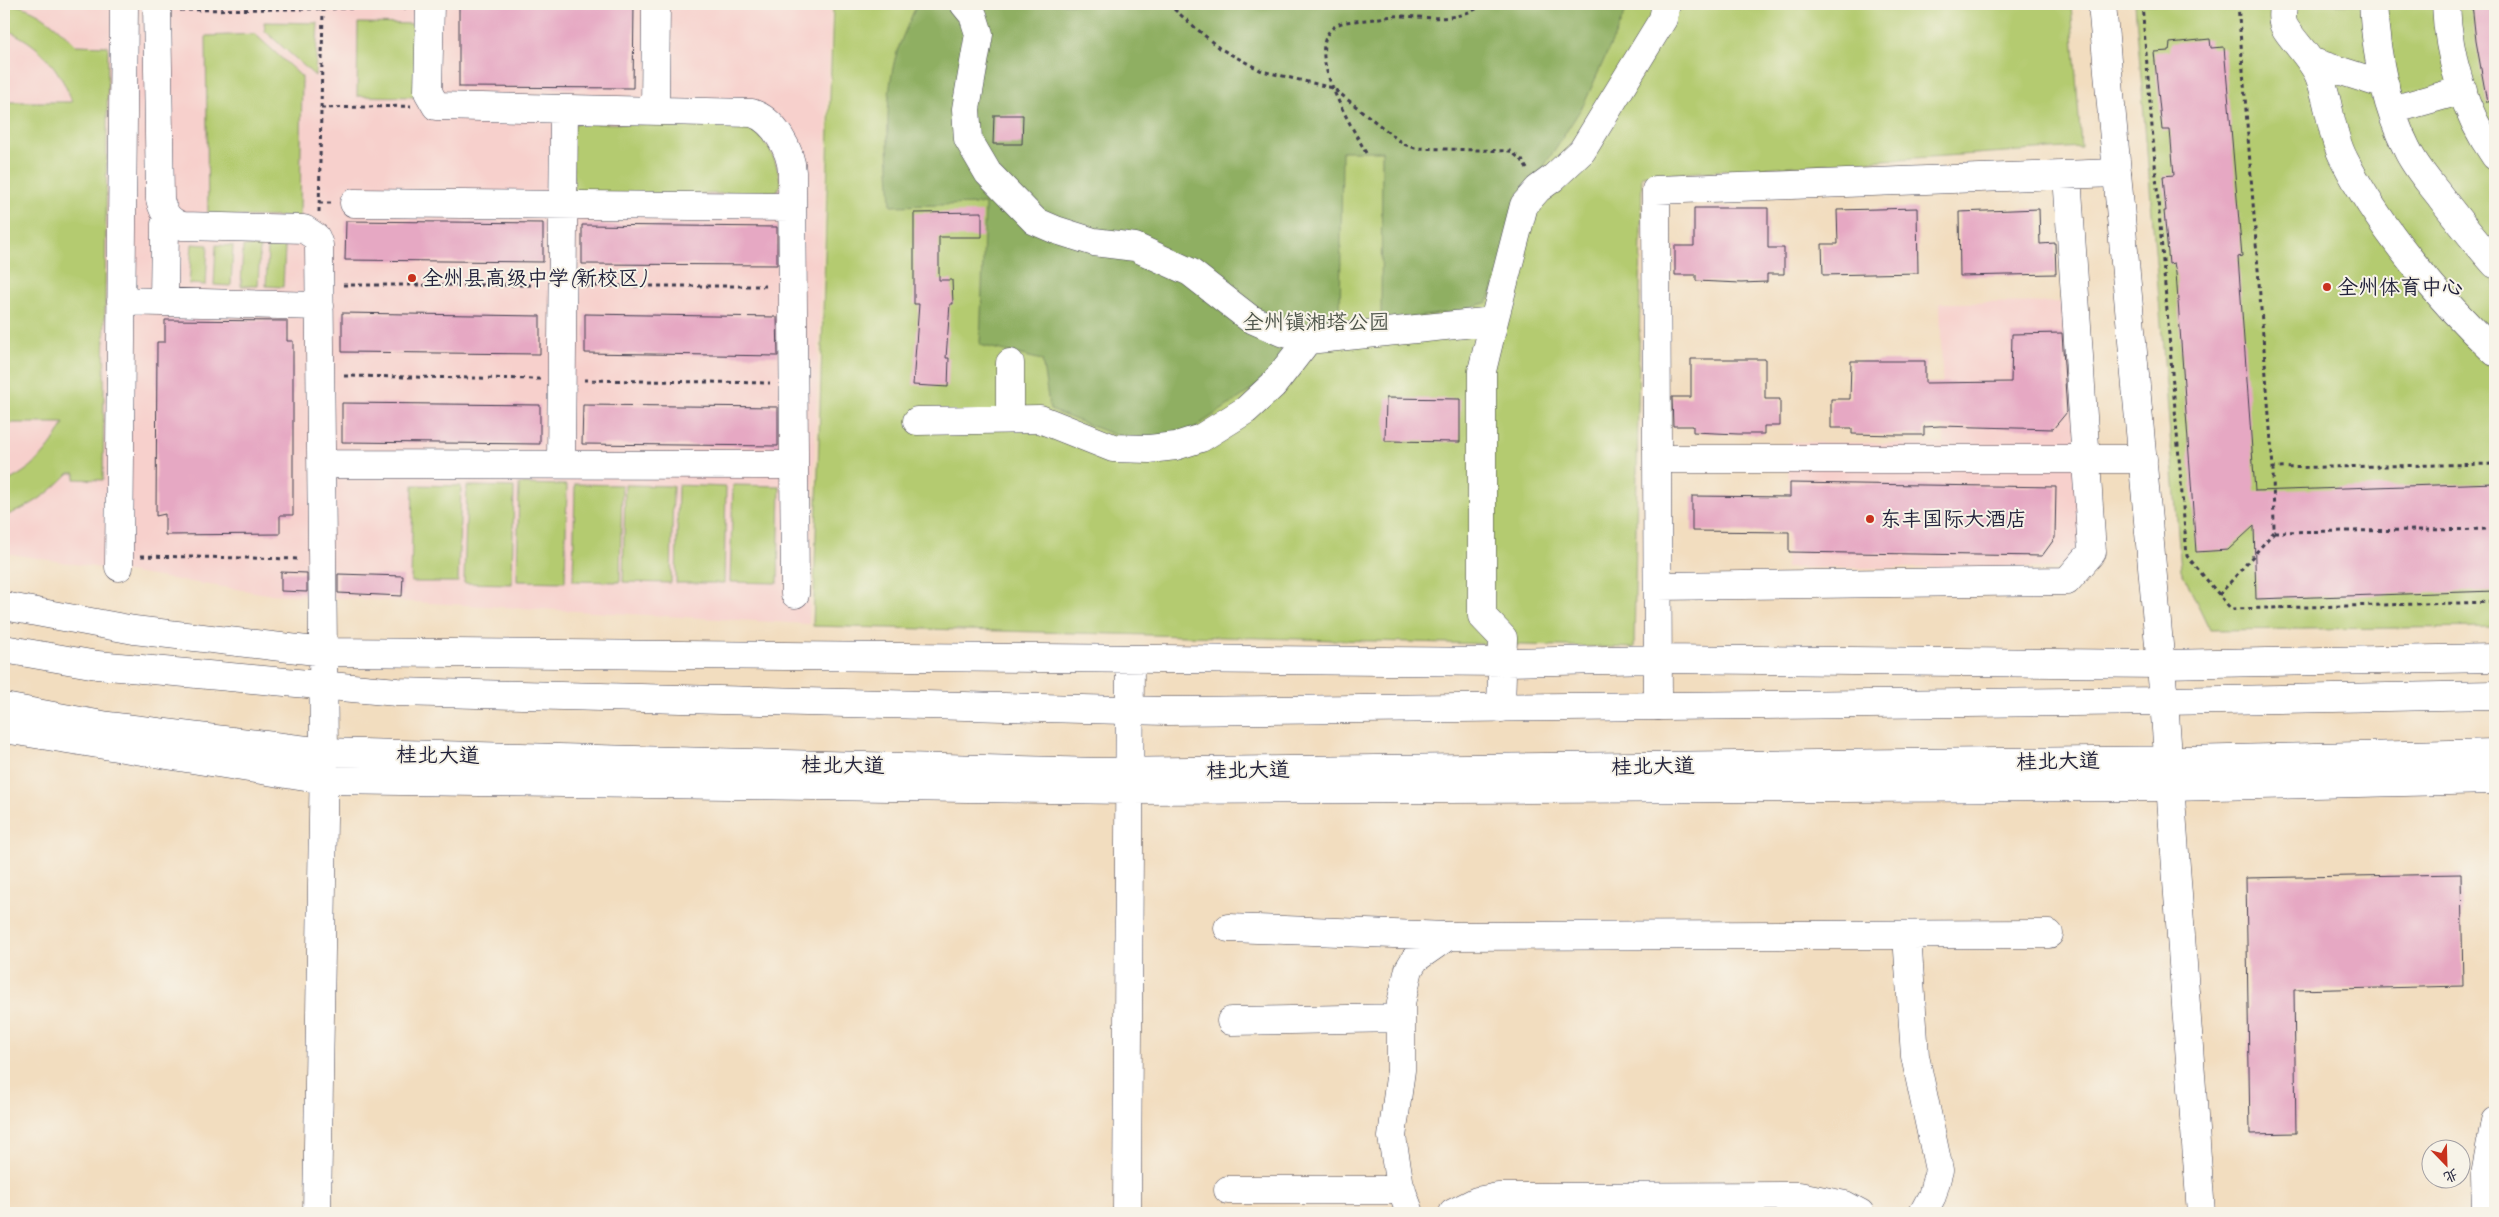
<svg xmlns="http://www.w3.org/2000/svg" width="2499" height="1217" viewBox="0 0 2499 1217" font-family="Caveat,'LXGW WenKai TC',sans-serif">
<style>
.built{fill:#f7d0cc}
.green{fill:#b4cb6f;stroke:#6b7655}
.forest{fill:#8faf62;stroke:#58684e}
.building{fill:#e6a8c3}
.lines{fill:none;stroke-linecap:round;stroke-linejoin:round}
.minor-casing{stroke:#413e4f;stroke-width:29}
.major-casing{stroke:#413e4f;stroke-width:29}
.path{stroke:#413e4f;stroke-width:3;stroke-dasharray:4 4;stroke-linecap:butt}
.minor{stroke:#fff;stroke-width:28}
.major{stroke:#fff;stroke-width:28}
.poi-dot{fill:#c8321e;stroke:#f7f3e8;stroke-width:2}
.labels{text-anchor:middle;stroke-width:4;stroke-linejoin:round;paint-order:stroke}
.poi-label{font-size:21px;fill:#22223b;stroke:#f7f3e8;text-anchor:start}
.park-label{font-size:21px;fill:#4e554b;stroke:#f7f3e8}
.street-label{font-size:21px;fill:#22223b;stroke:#f7f3e8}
</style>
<rect width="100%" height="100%" fill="#f7f3e8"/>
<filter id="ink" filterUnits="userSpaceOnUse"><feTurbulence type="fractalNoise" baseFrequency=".02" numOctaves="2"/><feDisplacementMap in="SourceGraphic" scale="10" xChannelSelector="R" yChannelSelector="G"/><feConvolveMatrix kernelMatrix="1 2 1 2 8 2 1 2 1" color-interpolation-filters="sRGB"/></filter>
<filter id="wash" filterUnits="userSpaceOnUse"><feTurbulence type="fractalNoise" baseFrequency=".0096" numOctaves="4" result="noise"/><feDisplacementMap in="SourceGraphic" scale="20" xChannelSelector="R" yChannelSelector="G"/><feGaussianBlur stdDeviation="1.12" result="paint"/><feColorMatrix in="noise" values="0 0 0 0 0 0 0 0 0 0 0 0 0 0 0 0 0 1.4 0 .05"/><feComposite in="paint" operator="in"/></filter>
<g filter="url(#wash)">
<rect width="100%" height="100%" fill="#f2ddbf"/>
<path class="built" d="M4,4H831L809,624L268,594L4,553Z
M2068,302L2083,552L2062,568H1786L1789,442L1944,444L1940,303Z"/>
<path class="green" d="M4,4C34,4 55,25 76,45L108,46L103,480L75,479V473H69C50,493 30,508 4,516V483C32,470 50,451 64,423H4V102H72C60,68 38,42 4,29Z
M833,4H2071L2081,147L1642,176L1634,648L813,626Z
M2135,4H2495V627L2210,630L2181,570Z
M264,22L318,23L315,76L265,31Z
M358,23L418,24L417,97L357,96Z
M255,34L302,77L300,217L208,216L206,36Z
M578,123L748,125C771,147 775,154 781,185L775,193L574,196L571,126Z
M192,244L208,245L206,285L189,284Z
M216,245L233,246L231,286L214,285Z
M243,246L260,247L258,286H241Z
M268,247H285L283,287L266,286Z
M519,484L567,485L565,582L517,581Z
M575,484L622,485L620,582L573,581Z
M413,485L461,486L458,582H411Z
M625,485L673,486L671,583L623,582Z
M678,485L726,487L724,583H676Z
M733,485L780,486L778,583L730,582Z
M467,486L514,487L512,584L464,583Z"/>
<path class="forest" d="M917,4H1629L1584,104L1539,174L1488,302L1459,311L1381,322L1382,151H1342L1340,327L1259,385L1185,434L1128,440L1050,410L1042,360L980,345L985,204L891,206C889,162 884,112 893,68C897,46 908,25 917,4Z"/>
<g id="blocks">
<path class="building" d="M459,4H634L633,88L459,87Z
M2472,4H2495V101L2487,102L2476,41Z
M2210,39L2211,48L2224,47L2242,256L2238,257L2255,491L2495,483V591L2256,599L2254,526L2228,550L2196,552L2176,273L2174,263L2169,264L2164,211H2166L2163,176L2174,175L2170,130H2162L2154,52L2169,51L2170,43Z
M994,115H1023L1022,144H993Z
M1694,208H1768V248H1784V274H1767V282L1741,283L1696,281V275H1675V246H1694Z
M1917,208L1918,273L1823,275L1822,244H1838L1837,210Z
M2039,209L2040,244L2055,243L2056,274L1960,276L1959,212Z
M982,212V237H939V280H952L953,304H950L946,358H949L948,387L913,385L919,304H914V213Z
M346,221L543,223V262L345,260Z
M582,225L777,227V265L582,264Z
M342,313L540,316V354L342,352Z
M585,314L777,317L778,356L585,353Z
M165,320L287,321V341H293V515H280V534L165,535V514L156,516L157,342H165Z
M2062,333L2067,412L2053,429L1940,426L1924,427V435H1898L1852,434V428H1831V399H1850L1851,361H1925V383L2011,382L2012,334Z
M1691,359H1765V399H1780V426H1764V434H1738L1693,432V426H1673L1672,397H1691Z
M1386,398L1460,399V442L1385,441Z
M342,403L540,405V444L342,442Z
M583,405L778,407V446L582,444Z
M1790,483L2056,487L2055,538L2042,556L1789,552V532L1692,531V496L1790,497Z
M281,572L307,573V592L281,591Z
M338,574L403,576L402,596L338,593Z
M2461,874L2463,986L2294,990L2296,1133L2250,1134L2246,878Z"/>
</g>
</g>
<g filter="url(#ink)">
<use href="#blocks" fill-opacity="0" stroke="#413e4f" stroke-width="1"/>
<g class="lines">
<g class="minor-casing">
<path id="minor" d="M157,4L160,199C163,213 169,222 183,226L304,229L316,237L319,245L324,752L317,1213
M430,4L428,92L436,106L752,113C774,120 791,150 792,172L795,594
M964,4L973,15L979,34L966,109L968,139L988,173L1035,221L1056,230L1094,242L1135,247L1190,272L1249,318L1281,332L1308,340L1494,321L1482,371V616L1503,638L1501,708
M2283,4C2283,9 2281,17 2283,23C2286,34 2312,58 2319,76C2330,102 2330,133 2344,159C2378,226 2441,302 2495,352
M2373,4C2376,53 2384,104 2407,149C2415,167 2430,183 2442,199C2459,221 2476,243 2495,264
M2446,4C2448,56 2464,113 2495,156
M2313,62L2385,85
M2392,110L2463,90
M655,111L656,4
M354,203L792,207
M121,301L320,306
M164,302L165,224
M1494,321L1524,205L1538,189L1553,178L1582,151L1663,19L1666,4
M1010,419V363
M917,421L1040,419L1113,448L1149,449L1176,446L1201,438L1246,410L1273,385L1308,340
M1657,459H2143
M322,464L793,465
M561,464L564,109
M119,567L124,4
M1658,586L2067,581L2092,552L2067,175
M4,606L134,630L324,652L1506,662L1658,659L2161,664L2495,658
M1658,706L1656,190L2117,173
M4,729L324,780L1128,790L2170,787L2495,780
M1228,928L1448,936
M1907,935L1915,1056L1939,1170L1932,1196L1923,1213
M1231,1021L1401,1018
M1228,1190H1402
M1127,1213L1130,659
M1410,1213L1400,1186L1392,1137L1401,1070V1003L1409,969L1415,959L1448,936L2049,934
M1453,1213L1477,1201L1498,1197L1799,1196L1845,1205L1860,1213
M2486,1213L2485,1175L2495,1121"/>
</g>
<g class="major-casing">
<path id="major" d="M2102,4L2164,701L2201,1213
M4,649L97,665L397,692L1166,711L2164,701L2495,695
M4,707L108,726L324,752L1100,772L2184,760L2495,753"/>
</g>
<path class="path" d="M199,4V10
M1168,4L1219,48L1262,71L1333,88L1403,144L1415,148L1510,151L1522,160L1527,169
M2142,4L2187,556L2231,609L2495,602
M2238,4L2273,468L2495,464
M180,10L406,8
M321,108L411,106
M1366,153C1353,127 1297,43 1339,24C1346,21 1357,21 1365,20C1378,19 1391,15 1403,16C1434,18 1457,22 1484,4
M319,203H331
M319,212L323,9
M343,285H539
M586,286H769
M344,376L540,379
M584,380L770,383
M2274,532L2495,529
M141,556L300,559
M2219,595L2274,532L2273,468"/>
<use href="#minor" class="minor"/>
<use href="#major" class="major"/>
</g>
</g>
<g class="poi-dot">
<circle cx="412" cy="278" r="5"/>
<circle cx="2327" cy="287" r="5"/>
<circle cx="1870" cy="519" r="5"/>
</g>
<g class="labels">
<g class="poi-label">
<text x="422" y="285">全州县高级中学(新校区)</text>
<text x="2337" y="294">全州体育中心</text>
<text x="1880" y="526">东丰国际大酒店</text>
</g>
<g class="park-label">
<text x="1316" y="329">全州镇湘塔公园</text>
</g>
<g class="street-label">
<text transform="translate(438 755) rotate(1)" y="7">桂北大道</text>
<text transform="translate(2058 761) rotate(-1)" y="7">桂北大道</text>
<text transform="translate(843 765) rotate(1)" y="7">桂北大道</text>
<text transform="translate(1653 766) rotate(-1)" y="7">桂北大道</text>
<text transform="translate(1248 770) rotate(-1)" y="7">桂北大道</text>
</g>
</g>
<rect width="2499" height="1217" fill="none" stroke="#f7f3e8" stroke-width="20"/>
<g transform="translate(2446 1164) rotate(157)"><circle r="24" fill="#f7f3e8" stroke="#a29fa3"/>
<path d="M0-4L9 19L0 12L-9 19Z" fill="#c8321e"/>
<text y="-8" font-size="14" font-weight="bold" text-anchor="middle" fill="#22223b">北</text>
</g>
</svg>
